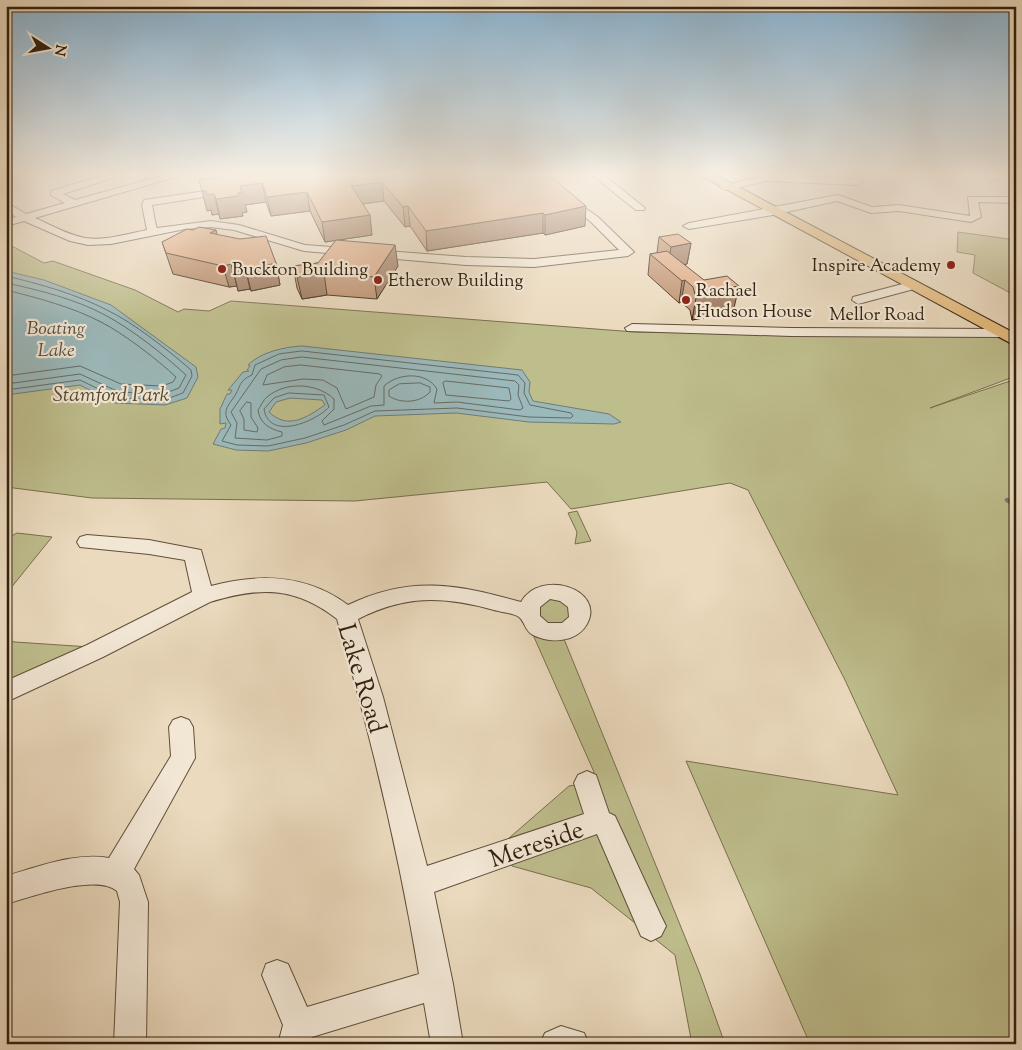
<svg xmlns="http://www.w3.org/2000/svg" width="1022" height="1050" viewBox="0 0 1022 1050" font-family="'Sorts Mill Goudy',serif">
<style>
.green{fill:#bebd8c;stroke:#786f4d}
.water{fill:#9bb8ba;stroke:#717c75;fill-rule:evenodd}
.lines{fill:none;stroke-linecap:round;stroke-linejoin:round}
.shore{stroke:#666c64;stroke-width:1}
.stream{stroke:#717c75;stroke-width:4.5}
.minor-casing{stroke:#604f3a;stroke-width:2}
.major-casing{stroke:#32210e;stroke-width:2}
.minor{fill:#f2e7d5;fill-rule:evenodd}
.major{fill:#e6bd7f;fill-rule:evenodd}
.wall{fill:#bf906e;stroke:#32210e}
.shaded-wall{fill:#9b755a;stroke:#32210e}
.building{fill:#dea780;stroke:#32210e}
.poi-dot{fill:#8f2418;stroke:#f2e7d5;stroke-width:2}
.labels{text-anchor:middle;stroke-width:4.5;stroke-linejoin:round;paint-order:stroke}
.far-poi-label{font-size:18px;fill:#32210e;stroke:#f2e7d5;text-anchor:start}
.far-street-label{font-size:18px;fill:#32210e;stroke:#f2e7d5}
.far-water-label{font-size:19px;font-style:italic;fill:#524e42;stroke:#f2e7d5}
.park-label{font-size:21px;font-style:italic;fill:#55482e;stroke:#f2e7d5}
.near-street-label{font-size:25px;fill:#32210e;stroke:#f2e7d5}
</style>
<rect width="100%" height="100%" fill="#ebdabe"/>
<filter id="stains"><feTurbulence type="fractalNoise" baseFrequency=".004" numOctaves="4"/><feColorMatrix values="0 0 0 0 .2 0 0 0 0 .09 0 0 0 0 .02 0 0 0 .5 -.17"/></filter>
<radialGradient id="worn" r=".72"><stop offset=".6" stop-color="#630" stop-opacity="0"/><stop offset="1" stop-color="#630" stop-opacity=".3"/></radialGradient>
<path class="green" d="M958,232L1016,240V296L973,273L975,255L957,252Z
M6,243L44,263L53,261L135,290L178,312L184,309L209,311L231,301L635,332L991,334L1016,347V376L930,408L1016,379V1044H810L686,761L898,795L845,680L748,490L730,483L571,509L547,482L355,501L92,498L6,487Z
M577,511L591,541L575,544L577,532L568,513Z
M17,533L52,537L6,594V539Z
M539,595L575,600L564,639L700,974L725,1044H692L675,955L591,888L512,866L501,845L569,786L587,783L594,772L534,637Z
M6,640L15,642L90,647L6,692Z"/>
<path class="water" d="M6,271L44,280L111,305L196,367L198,377L187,398L165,405L115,403L80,385L6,395Z
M302,346L522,370L530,382L529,392L533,401L609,414L621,422L614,424L529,422L456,413L375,416L346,430L306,443L268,451L236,450L213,444L221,429L225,428L226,423L220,424V409L227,394H230L232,390H228L243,372L249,371L247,370L250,366L248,365C261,352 284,347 302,346ZM290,398L322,400L325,405C306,418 288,430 269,412L276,402Z"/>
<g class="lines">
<path class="shore" d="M6,276C40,284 76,294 107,310C134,323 168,350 191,370L192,376L183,393L164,400L117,398L80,380L6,390
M6,283C39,290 75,299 105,315C133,330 163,354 186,375L179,388L163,394L119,392L80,374L6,384
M6,290C38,298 72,307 101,322C123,333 158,360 176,377L173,382L162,386L121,384L80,366L6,376
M302,351L518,375L525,383L524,393L530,405L571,413L573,416L571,418L529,417L457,408L375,411L344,425L305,438L268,446L237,445L222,441L231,425C222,413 226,408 234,397C241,387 238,381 252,375L255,365L279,354Z
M302,357L515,381L519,385L518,395L523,408L520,410L457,402L434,403L437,389C426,371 398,373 384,386V405L371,406L324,425L322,421L334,409V399C317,383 286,381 267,397C263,400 261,406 258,410C260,424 270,429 282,432V436L267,440L235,438L237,423L231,412L261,369L281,360Z
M301,365L380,374L382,376L376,385L374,397L346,409L337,388L323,380L303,379L263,385L267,375L284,367Z
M446,381L509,388L511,399L509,401L446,395L443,383Z
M420,383L430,387V392C420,403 401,404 389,396V390L399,384Z
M289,393L324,395L329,407C315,422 269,441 264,409L274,398Z
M247,402L251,403V417L258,428L257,432L244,430V419L240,411Z"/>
<path class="stream" d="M1007,500L1016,505"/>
<g class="minor-casing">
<path id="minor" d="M104,175H121L63,194L75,200L165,175H182L35,218C51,225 68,235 85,238C105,241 127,234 147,230L142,205L144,200L226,188L231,191L230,193L152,205L156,226L157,228L211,221L239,225L305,245L466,257L534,259L619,250L590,221L562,200L561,198L566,195L598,217L634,252L628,256L534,267L466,265L304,251L234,230L211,227L185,229L111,244L88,245L70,241L24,221L6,226V220L16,217L6,210V202L26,214L65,203L51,195V191Z
M592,175H604L645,208L644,210H636Z
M766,175L858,179L863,182L858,185L767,181L725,190L720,187Z
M985,175H995L998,179L990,181Z
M838,195L872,207L899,205L970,216L968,197H1016V203L978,202L981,217L971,222L899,211L871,213L837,201L773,215L689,229L683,226L689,223Z
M910,282L914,283L916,286L914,289L858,304L852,300L853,297Z
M632,324L791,328L1001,329L1008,333L1001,337L791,336L627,331L625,328Z
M87,535L149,540L201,550L211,586C259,573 306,574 348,605C410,575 457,584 521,602C540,568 606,589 587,624C583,631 578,635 570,638C557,642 545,641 533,635C525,631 525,622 519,617C514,613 500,612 494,610C442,596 406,595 358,619L383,697L427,866L584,814L574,783L578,775L587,771L596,775L609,813L615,816L661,916L666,926L661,936L651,941L641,936L597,834L434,892L453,984L463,1044H431L424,1003L312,1037L310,1044H278L283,1025L262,975L266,964L277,960L288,964L307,1007L419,974C399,854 371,736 337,619C295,586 259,587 210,602L103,657L6,702V681L87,645L192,592L185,560L149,554L80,547L77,542L80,537ZM550,599L560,601L568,607L569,617L562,623H548L540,616V607Z
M181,717L189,720L193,727L195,758L134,869L139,875L148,902L146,1044H114L120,902L117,891C96,873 31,897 6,904V876C38,867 75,852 109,858L171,756L169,727L173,720Z
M561,1026L584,1033L589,1044H540L545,1033Z"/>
</g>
<g class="major-casing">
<path id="major" d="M700,175H716L1016,334V346Z"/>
</g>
<use href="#minor" class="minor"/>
<use href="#major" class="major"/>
</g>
<path class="wall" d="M232,175H549L585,226L545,235L543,233L427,251L410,226L405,227L384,201L363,204L372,235L325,242L310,211L271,216L266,202L245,205L247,212L242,213L243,216L220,219L219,214L212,215L211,210L207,211Z
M193,230H216L217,235L276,263L280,285L251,291L250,289L238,291L237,286L229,287L173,274L162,242Z
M659,237L691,243L687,264L684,265L734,308H733L732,313L692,320L690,310L681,302L679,303L648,275L650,254L657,253Z
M318,263L398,266L377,299L327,295L302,299L297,288L293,266Z"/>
<path class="shaded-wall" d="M382,182L384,201L354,205L351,186Z
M262,183L266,202L245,205L247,212L242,213L243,216L220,219L216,199L238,193L240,186Z
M202,191H206L214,194L219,214L212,215L211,210L207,211Z
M307,192L310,211L271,216L267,197Z
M408,206L410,226L405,227L403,207Z
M586,206L585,226L545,235V215Z
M543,213V233L427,251L426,231Z
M370,215L372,235L325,242L322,222Z
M216,230L221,251L210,233Z
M691,243L687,264L668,268L671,247Z
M395,245L398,266L377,299L374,277Z
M276,263L280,285L251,291L246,270Z
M231,264L237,286L229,287L223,266Z
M245,267L250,289L238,291L233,269Z
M324,273L327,295L302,299L297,277Z
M685,280L681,302L679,303L682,281Z
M739,286L734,308H733L732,313L692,320L696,298L732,287Z"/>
<path class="building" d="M232,175H549L586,206L545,215L543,213L426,231L408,206L403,207L382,182L351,186L370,215L322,222L307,192L267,197L262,183L240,186L242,193H238V196L216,199L214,194L207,195L206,191H202L199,180Z
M199,227L216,230L210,233L240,239L266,236L276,263L246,270L245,267L233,269L231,264L223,266L166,253L162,242L187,229L193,230Z
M678,234L691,243L671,247L659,237Z
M336,240L395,245L374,277L324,273L297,277L293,266L318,263Z
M667,251L704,280L727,276L739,286L732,287L736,291L696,298L693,287L685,280L682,281L650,254Z"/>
<linearGradient id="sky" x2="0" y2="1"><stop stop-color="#89b6d6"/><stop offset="0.54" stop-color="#f6eee2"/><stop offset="1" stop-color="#f6eee2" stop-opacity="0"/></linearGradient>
<rect width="1022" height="322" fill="url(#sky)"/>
<g class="poi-dot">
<circle cx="951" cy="265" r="5"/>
<circle cx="222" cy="269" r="5"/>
<circle cx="378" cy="280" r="5"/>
<circle cx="686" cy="300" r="5"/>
</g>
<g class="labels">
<g class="far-poi-label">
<text x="941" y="271" text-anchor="end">Inspire Academy</text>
<text x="232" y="275">Buckton Building</text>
<text x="388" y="286">Etherow Building</text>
<text x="696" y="296">Rachael<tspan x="696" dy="21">Hudson House</tspan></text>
</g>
<g class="far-street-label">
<text x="877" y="320">Mellor Road</text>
</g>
<g class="far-water-label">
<text x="56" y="334">Boating<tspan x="56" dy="22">Lake</tspan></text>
</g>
<g class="park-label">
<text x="111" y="401">Stamford Park</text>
</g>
<g class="near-street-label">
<text transform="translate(363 678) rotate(73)" y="9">Lake Road</text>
<text transform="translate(536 843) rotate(-19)" y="9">Mereside</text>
</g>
</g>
<rect width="1022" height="1050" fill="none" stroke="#ebdabe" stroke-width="25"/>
<rect x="8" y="8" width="1007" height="1035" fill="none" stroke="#32210e" stroke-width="2.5"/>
<rect x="12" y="12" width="997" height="1025" fill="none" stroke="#32210e"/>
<g transform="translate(48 48) rotate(101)" stroke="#f2e7d5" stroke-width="4" paint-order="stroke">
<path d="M0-4L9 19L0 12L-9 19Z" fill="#32210e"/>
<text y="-8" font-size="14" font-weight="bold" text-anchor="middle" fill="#32210e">N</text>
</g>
<rect width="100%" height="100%" filter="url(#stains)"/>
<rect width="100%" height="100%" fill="url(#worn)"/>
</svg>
